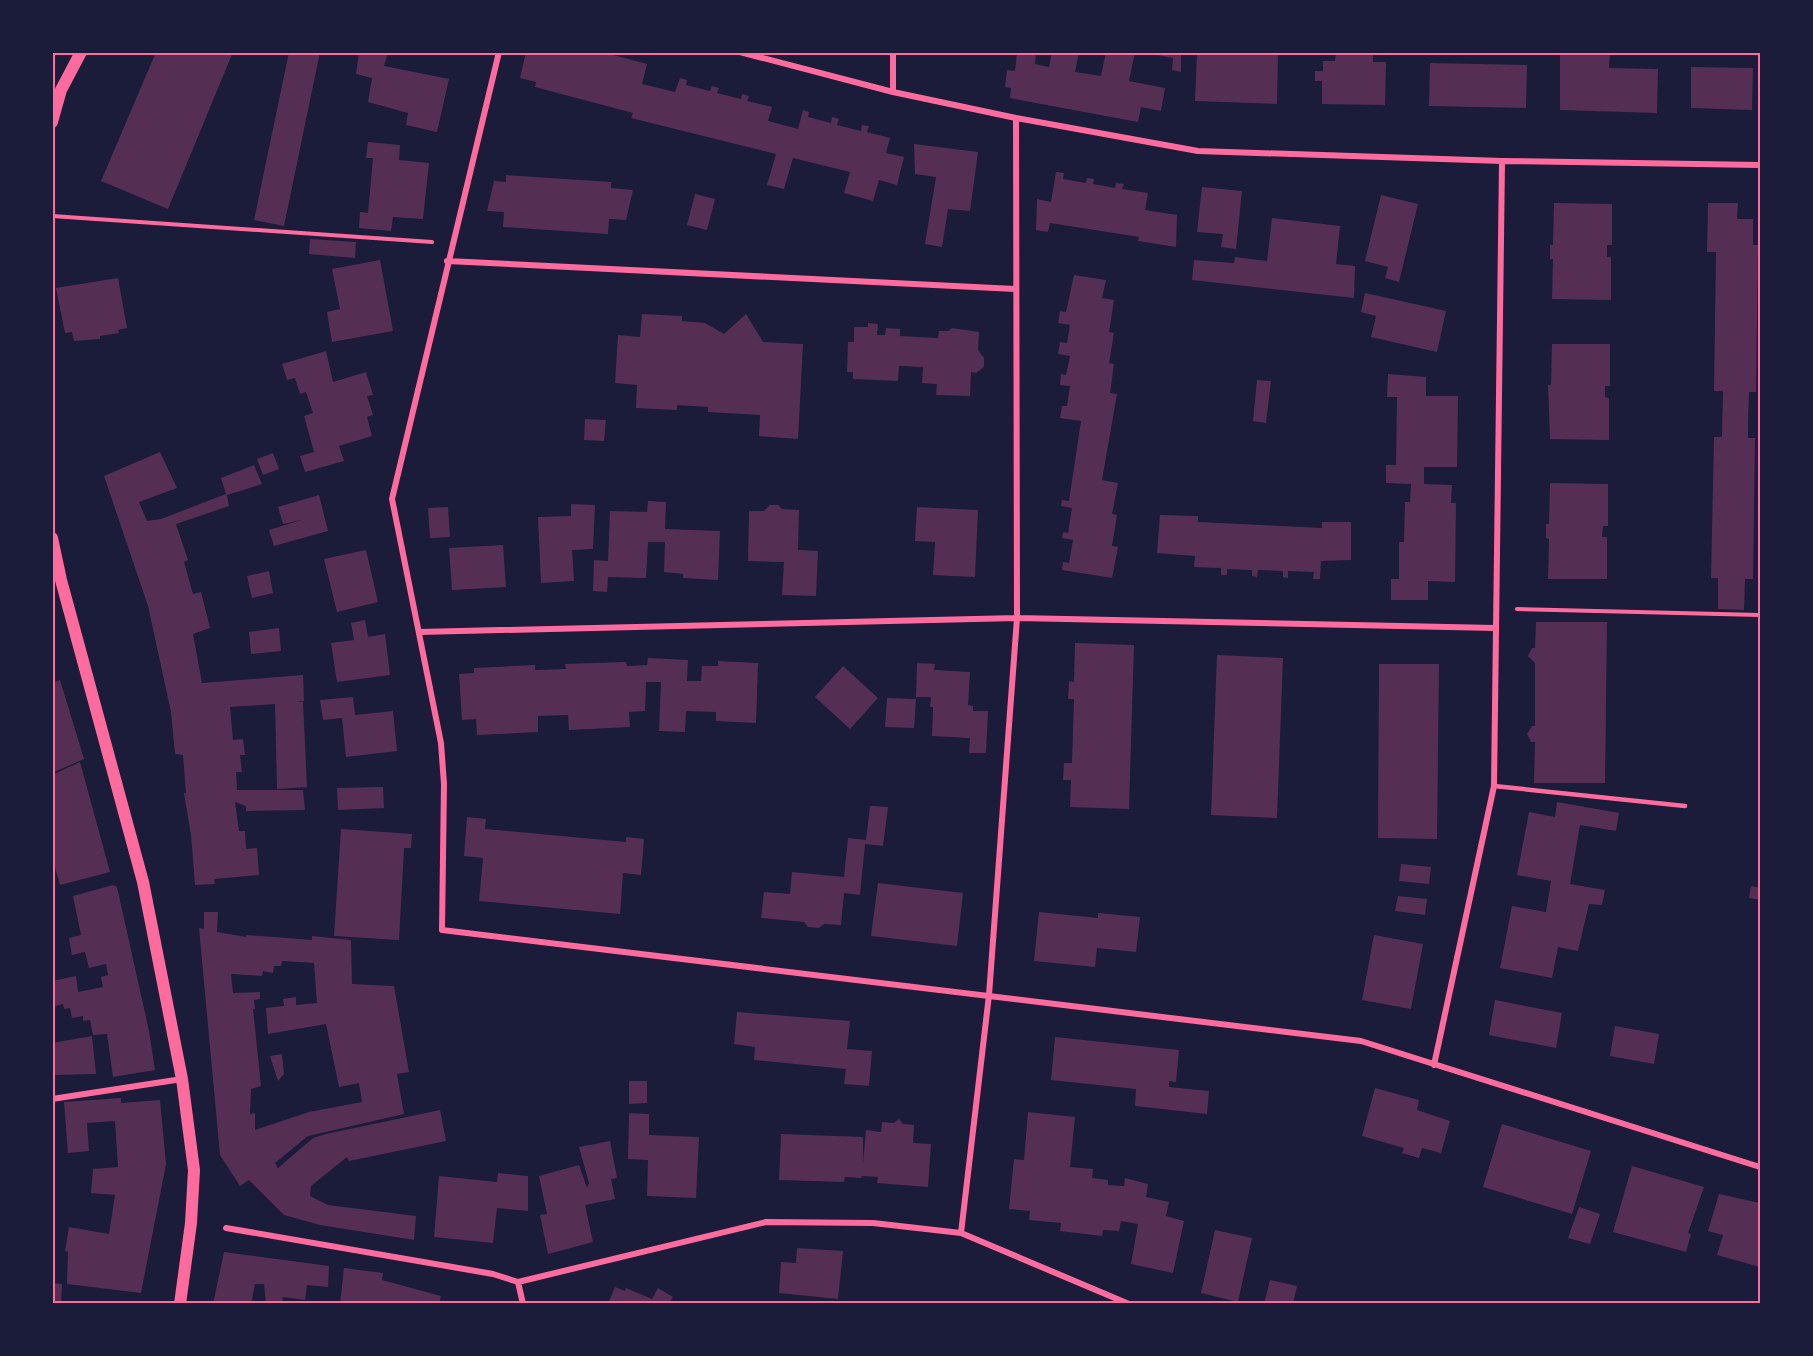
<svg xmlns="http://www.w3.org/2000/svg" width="1813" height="1356" viewBox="0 0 1813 1356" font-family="Raleway,sans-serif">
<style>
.building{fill:#542f53;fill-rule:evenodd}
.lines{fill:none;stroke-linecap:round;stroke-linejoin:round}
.path{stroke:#ff6b9d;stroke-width:4}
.service{stroke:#ff6b9d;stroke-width:4.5}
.minor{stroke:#ff6b9d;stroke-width:6}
.secondary{stroke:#ff6b9d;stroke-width:12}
.neatline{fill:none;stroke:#ff6b9d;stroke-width:2}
</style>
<rect width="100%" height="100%" fill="#1b1b3a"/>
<path class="building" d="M156,52H233L168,209L101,181Z
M289,52H320L284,226L254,220Z
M359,52H388L384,66L449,79L437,132L406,125L408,113L368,102L372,78L356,74Z
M526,52H602L647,64L642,84L675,92L680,78L687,80L686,85L710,91L712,86L719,88L717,93L741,99L742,94L749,96L747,101L772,107L768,121L798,129L803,110L809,112L808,117L831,123L832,117L839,119L837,125L861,131L862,125L869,126L867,132L890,138L886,153L904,157L897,185L879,180L873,201L844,193L850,172L793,158L784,189L767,185L776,154L631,118L633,113L535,87L536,82L520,78Z
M1017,52H1036L1035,64L1049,67L1052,52H1079L1075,72L1101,76L1106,52H1135L1129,81L1165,88L1161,111L1141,107L1138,122L1010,98L1011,88L1005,87L1007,70L1015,71Z
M1140,52H1181V72L1172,70L1173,58Z
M1197,52H1278L1277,104L1195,101Z
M1336,52H1373V62H1386L1385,105L1322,104V81H1315V71H1323V61H1335Z
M1554,52H1610L1609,68L1658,69L1657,113L1560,110V55Z
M1430,63L1527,65L1526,108L1429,106Z
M1691,67L1753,68L1752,110L1691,108Z
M368,142L400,145L399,160L429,163L423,219L393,217L391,231L359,228L360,212L368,213L373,158H366Z
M914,144L978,152L970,211L948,209L942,247L925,244L936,177L915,174Z
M1056,172L1064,173L1063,179L1086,183L1087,178L1094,179L1093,184L1115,188L1116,183L1124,184L1122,189L1148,193L1145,210L1177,215L1176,247L1138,241L1139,237L1050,223L1048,232L1036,230L1037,199L1051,202Z
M506,175L611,182V188L633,190L626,220L609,219L608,234L503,227L504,212L487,211L494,181L506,182Z
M1202,187L1242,191L1236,249L1221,247L1223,234L1197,232Z
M695,194L715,199L707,230L687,225Z
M1381,195L1418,204L1399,282L1385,278L1388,267L1365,261Z
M1554,203L1612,204V245H1607V257H1611V300L1552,299L1553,259H1550V245H1553Z
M1708,203H1738L1737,219H1753V245H1758L1756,392H1749L1748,423V438H1755L1753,579H1745L1744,610L1718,609V578H1711L1714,437H1722L1723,391H1714L1716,252H1707Z
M1272,218L1340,226L1336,264L1355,266L1354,298L1192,280L1194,260L1234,263L1235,257L1267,261Z
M310,239L356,242L355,258L309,254Z
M380,260L393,331L332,342L327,312L340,309L332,269Z
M1074,275L1106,280L1102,298L1114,300L1109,332L1114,333L1109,363L1114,364L1110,393L1117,394L1102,480L1118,483L1112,514L1117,515L1112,546L1118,547L1112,578L1062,570L1063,562L1069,563L1073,540L1062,538L1063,532L1068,533L1072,508L1061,506L1062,500L1069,501L1081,421L1060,418L1062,406H1067L1070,386L1060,385L1061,374L1066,375L1070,356L1058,354L1060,342L1067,343L1070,325L1058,323L1060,311L1066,312Z
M118,278L127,328L118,330L119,333L100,336V339L74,341L72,332L65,333L56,288Z
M1365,293L1446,311L1437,352L1371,337L1376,316L1361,312Z
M642,314L682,316V321L705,323L724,334L746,314L763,342L803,344L798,439L759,436L760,415L708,412V407L677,405V410L636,408L637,385L615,383L618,335L640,337Z
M868,323L878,324L877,335H885L886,328L900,329V336L938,338L939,331H948L952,328L979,332L978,350L984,358V367L976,373L971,372L970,396L936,395L937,384L922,383L923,367L899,366L898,381L853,379V372H847L848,342H854V327H868Z
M1552,344H1610V386H1605V397L1609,398V440L1550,439L1548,385H1551Z
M326,351L333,382L366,372L373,395L367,396L373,415L367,417L372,436L339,446L344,461L305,472L300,456L314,452L304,416L313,413L306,392L300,394L295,378L287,380L282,364Z
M1388,374L1426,377V396H1458L1457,467H1424V484L1452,485L1451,503H1456L1455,582L1428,581V600H1391V579H1399V542H1404L1405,502H1410L1411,484L1386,483V465H1396L1397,397H1387Z
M1257,380L1271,381L1266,423L1253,421Z
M585,419L606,420L604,441L584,440Z
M160,452L177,488L139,502L147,521L161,519L226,494L221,478L254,465L262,484L227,495L229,506L176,524L188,560L184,562L193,594L201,592L210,628L193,634L202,683L303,675L304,701L296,702H303L307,787L277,789L275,704L230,707L233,740L243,739L245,755H240L242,772H236L237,790H303L305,810L246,811V806L235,802L239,831H245L246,849L257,848L259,875L214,879L215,884L195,885L191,835L184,793H186L183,755L175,754L171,712L148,606L104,476Z
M273,453L279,469L263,475L257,459Z
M1550,483L1608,484V526H1603L1602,537H1607V579H1548L1549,539L1546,538V524H1549Z
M319,495L328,531L274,546L269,530L301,520L283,524L278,507Z
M648,501L666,502L665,529L720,531L718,580L683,578V574L664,572L665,542H648L646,578L608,577L607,592L593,591L594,560L608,561L610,511L647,512Z
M571,504L595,505L593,549L572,550L574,581L541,583L538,517L571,516Z
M770,505H778L782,509L799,510L798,550L818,551L816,596L782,595L784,562L748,561L749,511H764Z
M448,507L450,537L430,538L428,508Z
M917,507L978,510L975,577L933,575L935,542L915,541Z
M1160,515L1198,516V522L1322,528V522H1351V560L1321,561L1320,579H1313L1314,572L1288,571V578L1283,577V571L1258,570L1257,577L1252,576V570L1227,569V575H1221V568L1194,567L1195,556L1157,553Z
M503,545L506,587L452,590L449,548Z
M366,550L378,602L337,612L324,559Z
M269,571L273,593L252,598L247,576Z
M365,620L368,637L385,634L390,675L337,682L331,643L354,640L351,623Z
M1536,622H1607L1605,783H1534L1535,742H1531L1527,734L1532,726H1535V663L1528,656L1532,648H1535Z
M279,628L281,651L251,654L249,632Z
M1075,643L1134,645L1129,809L1070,807L1071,780H1063L1064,763H1072L1074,699H1068L1069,681L1074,682Z
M1217,655L1283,658L1277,818L1211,815Z
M648,658L688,660L687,681H701L702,666H718V661L758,663L756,723L716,721V712L686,711L685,732L659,731L661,682H646L645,711L629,712L630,727L569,730L568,715L538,716V732L477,735L476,719L462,720L459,674L474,673V668L535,665V670L566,669L565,664L626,662L627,666L647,665Z
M917,663L935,664L934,670L970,672L968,705L973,706V711H988L986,753H969L970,738L932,736L933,707H930L931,697H916Z
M1379,664H1439L1437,839L1378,838Z
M843,666L878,698L850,729L815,697Z
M60,680L84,759L52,773V683Z
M353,697L355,715L393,711L397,751L346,757L342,718L323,720L320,700Z
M887,698L916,699L914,728L885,727Z
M80,762L110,872L60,885L52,857V775Z
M383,787L384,808L338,810L337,788Z
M1557,802L1619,813L1616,831L1580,825L1570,884L1605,890L1602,905L1589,904L1578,951L1558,947L1552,978L1500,968L1512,906L1546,912L1551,881L1517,875L1529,812L1555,817Z
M870,806L888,807L883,846L865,844L860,895L844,893L841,925L824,924L819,928L808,927L804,922L761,918L764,892L790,894L792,872L844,877L848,838L866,840Z
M467,817L486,819L485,829L626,842V837L644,839L641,875L623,873L620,914L479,901L483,858L464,856Z
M341,829L412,834L411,848H404L399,940L334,936Z
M1401,864L1431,867L1429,884L1399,881Z
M878,883L963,893L957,946L871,936Z
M113,885L117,887L149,1031L155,1070L113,1077L107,1034L93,1035L90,1020L83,1021V1016L72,1018L70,1008L64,1009L63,1004L55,1006L52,981L76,976L78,992L103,987L101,977L108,975L106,964L89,968L85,952L72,955L69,938L81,935L73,896Z
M1751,886L1760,888V900L1749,898Z
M1398,896L1427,899L1425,915L1395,911Z
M204,912H218L217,932L246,937V935L312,940V936L351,940L352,984L394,986L409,1072L397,1074L404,1114L308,1136L275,1163L278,1168L313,1138L326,1134L440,1110L446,1141L349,1161L347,1157L311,1186L310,1196L328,1205L416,1216L414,1240L320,1225L284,1215L249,1180L240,1186L220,1155L199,928L204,929ZM282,961L314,963L317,1003L296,1005V997L283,999L284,1006L266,1008L268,1034L326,1024L339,1087L359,1083L362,1102L309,1112L255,1130V1113L250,1114L251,1089L261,1086L253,1009H255L254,1000L260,999V992L233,993L231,974L262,976L263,971L273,973L274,966H281Z
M1039,912L1098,918V913L1140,917L1136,952L1097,948L1095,967L1034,961Z
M1374,935L1423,944L1411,1009L1362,1000Z
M1495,1000L1562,1013L1556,1048L1489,1035Z
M737,1012L850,1021L847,1049L872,1051L869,1086L844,1084L846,1069L754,1060L755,1047L734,1044Z
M1615,1026L1659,1034L1654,1064L1610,1056Z
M92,1036L96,1074L52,1075V1043Z
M1055,1037L1179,1050L1176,1082L1169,1081V1087L1209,1091L1207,1114L1135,1106L1136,1089L1051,1080Z
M282,1054L284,1074L278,1081L270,1056Z
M629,1081H647V1103L629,1104Z
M1375,1088L1419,1100L1417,1110L1450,1121L1441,1153L1422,1148L1419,1158L1402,1153L1404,1148L1362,1136Z
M121,1098V1103L160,1100L166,1164L141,1293L67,1284L68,1252L65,1251L69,1227L109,1234L115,1195L91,1193L93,1169L118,1167L115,1121L87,1123L89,1151L68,1153L64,1102Z
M1028,1112L1075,1117L1070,1167L1093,1169L1092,1178L1108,1180V1185L1124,1186L1125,1178L1148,1184L1146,1197L1169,1202L1166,1216L1184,1221L1173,1273L1131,1264L1138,1224L1121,1221L1119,1231L1103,1230L1102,1236L1060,1231L1061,1223L1029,1220L1030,1211L1009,1209L1014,1159L1024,1160Z
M629,1113L649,1114V1135L699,1137L696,1198L647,1196L648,1160L628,1159Z
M899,1119L903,1124L914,1125L913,1143L931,1144L928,1187L877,1183L878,1177L862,1176L861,1178L845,1177L844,1182L779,1180L781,1134L863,1137V1163L866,1130L881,1132L882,1122L894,1123Z
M1502,1124L1591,1151L1572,1214L1483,1187Z
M610,1141L617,1178L611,1179L615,1199L585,1205L593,1242L548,1254L540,1215L547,1214L539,1176L579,1165L587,1188L589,1183L579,1147Z
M1632,1166L1704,1187L1688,1233L1691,1234L1686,1252L1613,1232Z
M498,1173L528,1176V1211L497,1208L493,1243L434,1237L439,1176L497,1182Z
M1719,1194L1760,1203V1267L1717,1255L1723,1235L1708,1231Z
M1579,1207L1600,1214L1590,1244L1568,1238Z
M1215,1230L1252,1238L1238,1302L1201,1293Z
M797,1248L843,1251L838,1299L779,1293L781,1262L796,1263Z
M224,1252L329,1266L328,1287L307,1285L305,1300L283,1297L282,1304H266L264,1284H255L251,1304H213Z
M344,1268L383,1273L382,1280L441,1296L439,1304H340Z
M1270,1280L1297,1286L1293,1304H1264Z
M52,1283L62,1284L61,1304H52Z
M615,1287L625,1291L626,1288L652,1299L658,1288L673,1297L669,1304H608Z"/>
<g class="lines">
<path class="path" d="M52,216L432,242
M1517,609L1760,615"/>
<path class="service" d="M1494,786L1685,806"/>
<path class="minor" d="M499,52L392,499L441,743L444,784L442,930L1361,1041L1760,1167
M740,52L893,92L1016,118L1198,151L1502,161L1760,165
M893,92V52
M447,261L1015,289
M419,632L1017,618L1495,628
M1434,1065L1494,786L1502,161
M52,1099L182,1079
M226,1228L493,1274L518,1282L766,1222L873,1223L961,1233L1129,1304
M961,1233L989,995L1017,618L1016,118
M518,1282L523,1304"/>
<path class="secondary" d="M52,122L61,90L81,52
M52,538L61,580L143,882L182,1079L194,1170L191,1223L180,1304"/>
</g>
<rect width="1813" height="1356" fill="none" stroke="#1b1b3a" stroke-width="108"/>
<rect x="54" y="54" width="1705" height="1248" class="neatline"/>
</svg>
